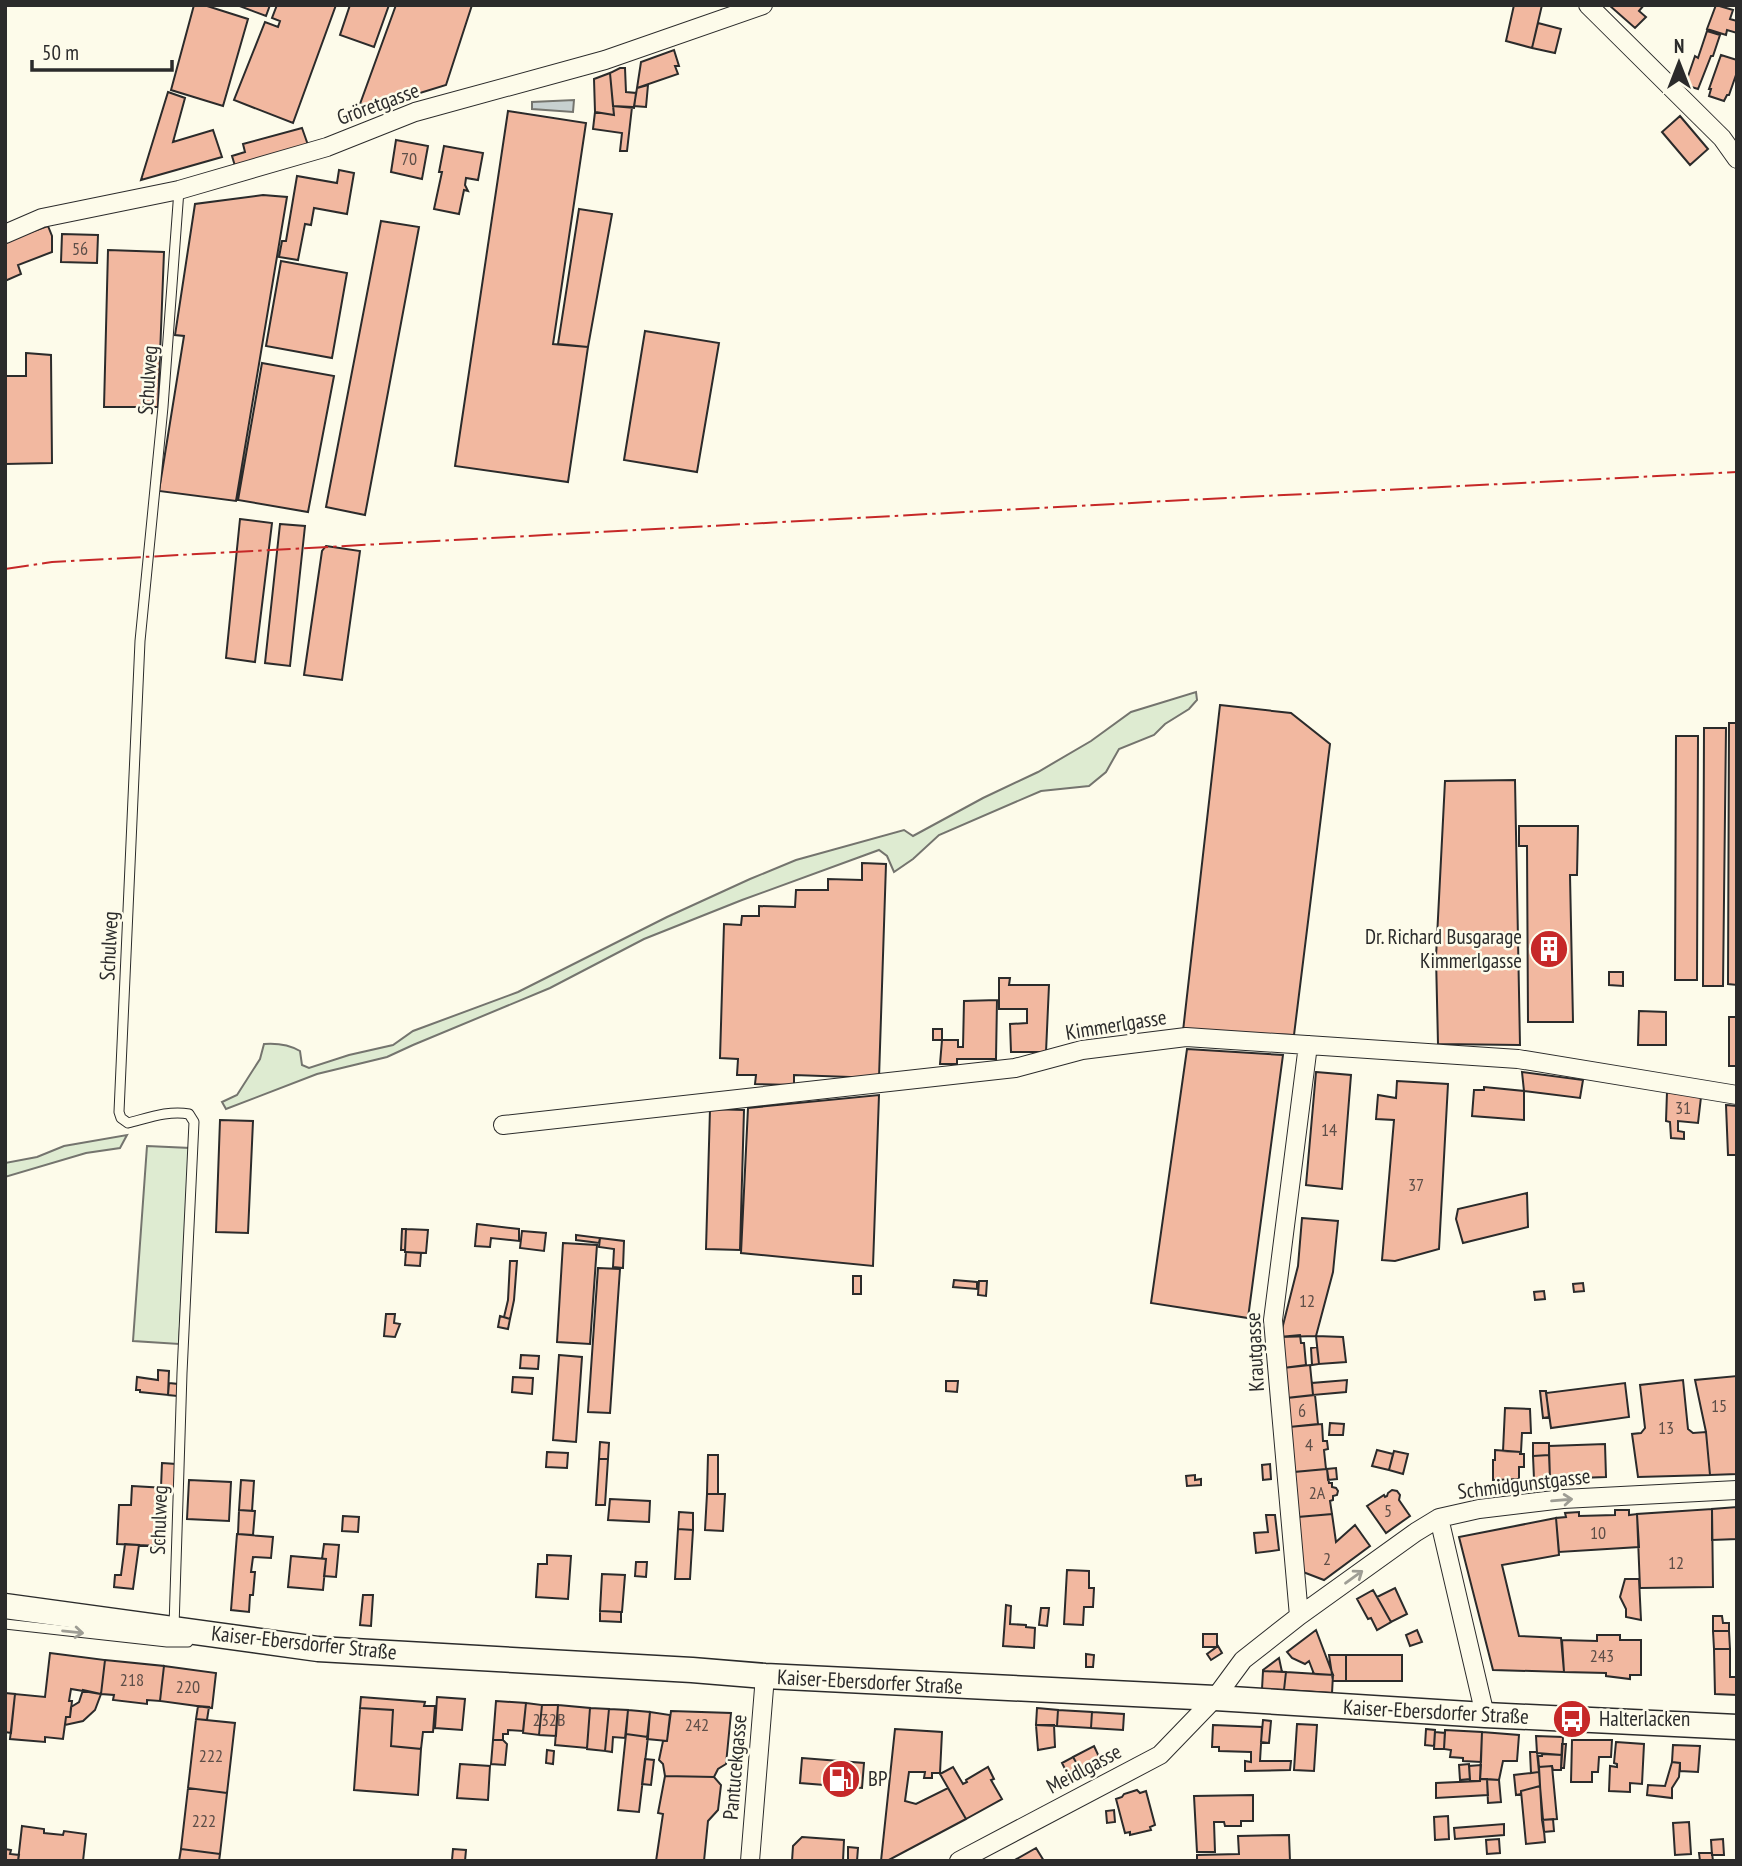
<svg xmlns="http://www.w3.org/2000/svg" width="1742" height="1866" viewBox="0 0 1742 1866" font-family="'PT Sans Narrow',sans-serif">
<style>
.green{fill:#deebd1;stroke:#74746e;stroke-width:2}
.water{fill:#c7d0d0;stroke:#74746e;stroke-width:2}
.building{fill:#f2b8a0;stroke:#2b2b2b;stroke-width:2}
.lines{fill:none;stroke-linecap:round;stroke-linejoin:round}
.service-casing{stroke:#2b2b2b;stroke-width:11}
.minor-casing{stroke:#2b2b2b;stroke-width:20}
.secondary-casing{stroke:#2b2b2b;stroke-width:27}
.service{stroke:#fdfbea;stroke-width:9}
.minor{stroke:#fdfbea;stroke-width:18}
.secondary{stroke:#fdfbea;stroke-width:24}
.power{stroke:#c62828;stroke-width:2;stroke-dasharray:24 5 3.5 5;stroke-linecap:butt}
.oneway{stroke:#9e9d94}
.labels{text-anchor:middle;stroke-width:5;stroke-linejoin:round;paint-order:stroke}
.number-label{font-size:18px;fill:#5d4e48}
.street-label{font-size:21px;fill:#2b2b2b;stroke:#fdfbea}
.poi-label{font-size:21px;fill:#2b2b2b;stroke:#fdfbea;text-anchor:start}
</style>
<rect width="100%" height="100%" fill="#fdfbea"/>
<path class="green" d="M1196,692L1197,700L1189,709L1165,724L1154,735L1119,749L1106,772L1089,786L1041,791L939,835L913,859L894,872L887,856L879,850L742,900L644,939L550,988L413,1045L387,1057L317,1074L226,1109L222,1102L237,1095L260,1059L264,1044C277,1043 288,1044 300,1051L302,1065L309,1068L349,1055L393,1045L413,1031L518,992L667,917L750,879L796,860L904,830L913,836L983,798L1038,772L1091,741L1131,712Z
M127,1135L120,1148L86,1153L5,1177V1163L37,1157L64,1146Z
M147,1146L190,1148L179,1344L133,1341Z"/>
<path class="water" d="M574,100L573,112L532,109V102Z"/>
<path class="building" d="M194,5H204L248,19L223,106L171,90Z
M237,5H270L266,16Z
M277,5H336L293,123L234,100L265,22L278,27L280,21L272,18Z
M350,5H389L374,47L340,35Z
M396,5H472L446,85L381,105L360,104Z
M1514,5H1542L1532,48L1506,41Z
M1609,5H1644L1639,11L1646,17L1635,28Z
M1716,5L1733,10L1730,19L1737,21V33L1727,30L1726,35L1707,29Z
M1538,23L1561,29L1555,53L1532,48Z
M1707,31L1720,35L1713,56H1711L1698,89L1685,85L1695,56L1698,58Z
M674,50L679,66H675L678,74L637,88L641,62Z
M1721,55L1737,60V72L1729,95H1727L1724,101L1709,96L1711,89H1709Z
M620,68H625L626,92L636,93L634,108L613,106L610,73Z
M610,73L614,115L595,112L594,79Z
M648,85L646,107L634,106L637,88Z
M168,92L185,98L173,142L213,130L222,157L141,180Z
M613,106L632,107L627,151H620L622,133L593,129L595,112L614,115Z
M508,111L586,123L553,344L588,347L568,482L455,466Z
M1680,116L1708,149L1690,165L1662,132Z
M302,128L308,145L235,166L232,156L245,152L243,144Z
M396,140L428,146L422,179L391,172Z
M444,146L483,153L478,180L466,178L465,185L468,191L464,190L459,214L434,209L442,172H439Z
M339,170L354,173L347,214L314,208L311,225L305,224L298,260L279,257L282,241H286L297,176L337,183Z
M263,195L287,197L236,501L159,491L184,336L175,335L195,204Z
M579,209L612,214L588,347L558,344Z
M381,221L419,227L365,515L326,507Z
M48,226L52,236V252L18,265L21,274L5,281V241Z
M62,234L98,235L97,263L61,262Z
M108,250L164,252L158,407H104Z
M281,261L347,273L332,358L266,346Z
M645,331L719,343L697,472L624,460Z
M26,353L51,355L52,463L5,464V376H26Z
M262,363L334,376L308,512L238,500Z
M240,519L272,523L255,662L226,658Z
M280,524L305,526L290,666L265,663Z
M326,546L360,551L342,680L304,675L322,551Z
M1220,705L1291,713L1330,744L1294,1035L1183,1031Z
M1729,723H1737V985L1728,984Z
M1704,728H1726L1723,986H1703Z
M1676,736H1698L1697,980H1675Z
M1515,780L1520,1045L1438,1044L1436,957L1445,781Z
M1519,826H1578L1577,875H1570L1573,1022H1528L1527,846H1519Z
M862,863L886,864L879,1078L794,1075V1085L755,1084L756,1075H737L738,1059L720,1058L724,924L741,925L742,916H759V906L795,907L796,890H828V879L862,880Z
M1609,972H1623V986L1609,985Z
M999,978H1010L1009,985H1049L1046,1052H1011L1010,1024L1027,1023V1009H999Z
M997,1000L996,1059H957V1064H940L942,1040H958V1047H963L964,1001Z
M1639,1011L1666,1012V1045H1638Z
M1729,1017H1737V1066H1729Z
M933,1029H942V1040H933Z
M1187,1049L1283,1055L1248,1318L1151,1303Z
M1316,1072L1351,1075L1342,1189L1306,1185Z
M1522,1072L1583,1080L1580,1098L1524,1091Z
M1397,1081L1448,1084L1439,1249L1395,1261L1382,1260L1394,1120L1376,1119L1378,1095L1396,1098Z
M1484,1087L1524,1091V1120L1472,1116L1474,1090H1484Z
M1667,1092L1701,1097L1698,1123L1678,1121V1131L1684,1132V1139L1671,1138L1670,1122L1666,1121Z
M879,1095L873,1266L741,1253L748,1108Z
M1726,1105L1737,1106V1155H1728Z
M710,1109L744,1110L740,1250L706,1249Z
M220,1120L253,1121L248,1233L216,1232Z
M1527,1193L1528,1227L1463,1243L1456,1219L1458,1209Z
M1302,1218L1338,1221L1333,1272L1316,1336L1280,1337L1298,1266Z
M477,1224L519,1229V1241L491,1238L490,1247L475,1246Z
M402,1229H406L405,1250H401Z
M406,1229L428,1230L426,1253L405,1252Z
M522,1231L546,1233L544,1251L520,1248Z
M576,1235L600,1238L599,1243L576,1240Z
M600,1238L624,1241L623,1268L613,1267L614,1249L599,1247Z
M563,1243L597,1245L590,1344L557,1342Z
M406,1252L421,1253L420,1266L405,1265Z
M510,1261H517L514,1300L510,1319L504,1317L508,1300Z
M598,1268L620,1269L610,1413L588,1412Z
M853,1276H861V1294H853Z
M954,1280L977,1282V1289L953,1287Z
M979,1281H987L986,1296L978,1295Z
M1583,1283L1584,1291L1574,1292L1573,1284Z
M1544,1291L1545,1299L1535,1300L1534,1292Z
M386,1314H395L394,1323L400,1324L395,1337L384,1336Z
M500,1316L510,1319L508,1329L498,1327Z
M1300,1335L1301,1343H1304L1306,1365L1283,1368L1280,1337Z
M1316,1336L1343,1337L1346,1362L1319,1364Z
M1317,1347L1319,1364L1312,1365L1311,1348Z
M521,1355L539,1356L538,1369L520,1368Z
M559,1355L582,1357L576,1442L553,1440Z
M1310,1365L1313,1395L1286,1398L1283,1368Z
M158,1370L169,1371L168,1395L140,1392V1390H136L137,1377L158,1380Z
M1737,1376V1474L1710,1475L1706,1432L1695,1380Z
M513,1377L533,1378L532,1394L512,1392Z
M1347,1380L1346,1392L1313,1395L1312,1383Z
M1683,1380L1688,1429L1693,1433L1706,1432L1710,1475L1638,1477L1632,1434L1641,1433L1645,1428L1640,1385Z
M946,1381H958L957,1392L946,1391Z
M169,1383L178,1384L177,1396L168,1395Z
M1625,1383L1629,1417L1551,1428L1546,1393Z
M1540,1391H1546L1549,1417L1543,1418Z
M1315,1395L1318,1424L1289,1427L1287,1398Z
M1505,1408L1530,1409L1531,1433H1522L1521,1452L1503,1451Z
M1330,1423L1344,1424L1343,1435H1329Z
M1322,1424L1323,1441H1327L1328,1449L1324,1450L1326,1469L1294,1472L1289,1427Z
M600,1442L609,1443L608,1459H599Z
M1533,1443H1549V1455L1533,1456Z
M1605,1444L1606,1477L1550,1479L1549,1446Z
M1377,1450L1393,1454L1389,1470L1372,1466Z
M1495,1450L1520,1452V1454H1524V1467H1519V1479L1493,1480V1460H1495Z
M1394,1451L1408,1454L1403,1474L1389,1470Z
M547,1452L568,1453L567,1468L546,1467Z
M708,1455H718V1494H707Z
M1549,1455L1550,1479H1534L1533,1456Z
M599,1459H608L605,1505H596Z
M162,1463L176,1464L174,1488L161,1487Z
M1270,1464L1271,1479L1263,1480L1262,1465Z
M1336,1468L1337,1479L1328,1480L1327,1469Z
M1327,1469L1329,1483H1332V1487L1336,1488L1338,1491L1337,1495L1333,1496V1500L1330,1501L1332,1514L1298,1517L1294,1472Z
M1195,1475V1480L1201,1479V1485L1187,1486L1186,1476Z
M189,1480L231,1482L229,1521L187,1519Z
M241,1480L254,1481L252,1511L239,1510Z
M132,1486L166,1488L165,1520H160L159,1546L117,1544L119,1505H131Z
M1392,1490L1397,1491L1400,1495L1399,1500L1410,1516L1386,1533L1367,1506L1384,1495L1385,1497L1387,1496L1388,1493Z
M707,1494H725L723,1531L705,1530Z
M610,1499L650,1501L649,1522L608,1520Z
M1737,1507V1539L1712,1540V1509Z
M1712,1509L1713,1587L1640,1588L1637,1514Z
M239,1510L255,1511L253,1535L238,1534Z
M1615,1510H1629V1515L1637,1514L1639,1547L1559,1552L1556,1518L1566,1517L1565,1513L1579,1512V1516L1615,1515Z
M679,1512L693,1513V1530L678,1529Z
M1332,1514L1336,1542L1355,1525L1370,1546L1324,1580L1303,1572L1298,1517Z
M1266,1515H1275L1279,1550L1256,1553L1254,1533L1268,1532Z
M343,1516L359,1517L358,1532L342,1531Z
M1556,1518L1559,1555L1502,1565L1519,1636L1561,1638L1564,1672L1493,1670L1459,1537Z
M678,1529L693,1530L690,1579H675Z
M237,1534L273,1537L271,1558L253,1557L251,1572H255L253,1595H250L249,1612L231,1610Z
M125,1544L139,1545L133,1589L114,1587L115,1575H121Z
M324,1544L339,1545L336,1577L324,1576L326,1559H322Z
M547,1555L571,1556L568,1599L536,1597L538,1564H547Z
M291,1556L326,1559L323,1590L288,1587Z
M636,1562H647L646,1577L635,1576Z
M1067,1570L1089,1571V1588H1094L1093,1607H1084L1083,1625L1064,1624Z
M602,1574L625,1575L622,1612L600,1611Z
M1625,1579H1639L1641,1620L1626,1617V1609L1620,1597Z
M1395,1588L1407,1614L1391,1622L1377,1597Z
M1373,1590L1391,1622L1377,1630L1371,1618L1368,1619L1357,1599Z
M363,1595H373L371,1626L360,1625Z
M1006,1605L1011,1606L1010,1624L1026,1625V1627L1035,1628L1034,1648L1003,1646Z
M1041,1608H1049L1047,1626L1039,1625Z
M600,1611L621,1612V1622L600,1621Z
M1713,1616H1722L1723,1623H1729V1631H1713Z
M1316,1630L1333,1675L1314,1674L1309,1661L1305,1664L1292,1658L1287,1652Z
M1417,1630L1422,1642L1410,1646L1406,1635Z
M1713,1631H1729L1730,1649H1714Z
M1203,1634H1217V1647H1203Z
M1597,1635H1620V1640H1641V1675H1630V1679L1606,1676V1673L1564,1672L1562,1640L1597,1641Z
M1218,1646L1222,1653L1211,1660L1207,1654Z
M1714,1649H1730V1677H1737V1695L1715,1694Z
M50,1653L105,1660L101,1694L71,1689L69,1701H72L70,1717H66L63,1739L45,1737V1742L10,1739L15,1694L45,1697Z
M1086,1654L1094,1655L1093,1667H1086Z
M1329,1655H1346V1681H1333Z
M1346,1655H1402V1681H1346Z
M1279,1658L1282,1672L1263,1671V1670Z
M105,1660L164,1666L160,1701L147,1700V1704L113,1700L114,1695L101,1694Z
M164,1666L216,1673L212,1708L160,1701Z
M1263,1671L1286,1672L1284,1690L1262,1689Z
M1286,1672L1333,1675L1332,1693L1284,1690Z
M83,1690L101,1694L95,1710L83,1721L65,1725L66,1717H70L71,1707L79,1702Z
M5,1693L15,1694L11,1733L5,1732Z
M361,1697L425,1702L424,1706H435L433,1732H423L421,1749L391,1746L393,1710L360,1708Z
M437,1697L465,1699L462,1730L435,1728Z
M496,1701L526,1703L523,1731L508,1730V1734H503V1740H493Z
M526,1703L542,1705L539,1735L523,1733Z
M542,1705H558L556,1736L539,1735Z
M558,1705L590,1708L587,1748L555,1745Z
M198,1706L209,1707L207,1720L196,1719Z
M360,1708L393,1710L391,1746L421,1749L418,1795L354,1790Z
M590,1708L609,1709L605,1751L587,1749Z
M1037,1708L1058,1710L1057,1726L1036,1725Z
M609,1709L628,1710L625,1738L613,1737L612,1752L605,1751Z
M628,1710L650,1712L648,1737L626,1734Z
M1058,1710L1092,1712L1091,1728L1057,1726Z
M671,1711L731,1713L726,1764L718,1769L714,1777L665,1776L663,1764L659,1760L663,1741H667Z
M650,1712L670,1715L667,1741L647,1739Z
M1092,1712L1124,1714L1123,1730L1091,1728Z
M196,1719L235,1723L227,1793L188,1788Z
M1263,1720L1271,1721L1269,1743L1261,1742Z
M1297,1724L1317,1725L1314,1771L1294,1770Z
M1036,1725H1054L1055,1747L1038,1750Z
M1213,1725L1262,1727L1260,1761H1291L1290,1770L1245,1771V1761L1251,1762V1752L1219,1751V1747H1212Z
M895,1729L942,1732L940,1773H932V1778H924L925,1772H909L905,1801L916,1804L948,1788L966,1819L887,1861H881Z
M1426,1729L1435,1730L1434,1746L1425,1745Z
M1445,1730L1482,1732L1481,1762L1463,1761V1758L1450,1757L1451,1750L1444,1749Z
M1435,1732L1445,1733L1444,1749H1434Z
M1482,1732L1519,1735L1517,1761H1503L1499,1780L1480,1779Z
M626,1734L648,1737L639,1812L618,1810Z
M1536,1736L1563,1737L1562,1755L1537,1753Z
M493,1740H503L507,1744L505,1765L491,1764Z
M1572,1740H1612L1611,1757H1599L1598,1772H1592V1782H1571Z
M1616,1742L1644,1744L1642,1784L1630,1783V1792L1609,1791L1610,1766L1617,1767V1764L1614,1763Z
M1562,1744H1566L1564,1768H1561Z
M1673,1745L1700,1746L1698,1772L1680,1771V1763L1672,1762Z
M1094,1746L1100,1759L1080,1769L1073,1757Z
M547,1750L554,1751L553,1764L546,1763Z
M1530,1752H1537L1539,1772L1531,1773Z
M1542,1754L1562,1755L1561,1770H1553L1552,1766L1539,1767L1538,1756H1542Z
M1073,1757L1080,1769L1068,1775L1062,1763Z
M802,1758L864,1763L862,1788L800,1783Z
M645,1759L654,1760L651,1785L642,1784Z
M1672,1762L1680,1763L1679,1777L1672,1788V1798L1647,1795L1648,1785L1665,1786Z
M460,1764L490,1766L488,1800L457,1798Z
M1469,1764L1470,1779L1460,1780L1459,1765Z
M1481,1765L1480,1781H1470L1469,1766Z
M1552,1766L1557,1819L1542,1820L1539,1767Z
M953,1767L963,1784L967,1782L966,1780L988,1767L994,1779L991,1780L1002,1799L966,1819L940,1774Z
M1539,1772L1540,1786L1521,1791V1794L1516,1795L1514,1775Z
M665,1776L714,1777L721,1785L718,1810L708,1821L704,1861H656L663,1814L658,1813Z
M1480,1779H1487L1488,1795L1436,1798V1783L1480,1781Z
M1487,1779L1499,1780L1501,1802L1488,1803Z
M1540,1786L1545,1842L1526,1844L1521,1791Z
M188,1788L227,1793L220,1854L181,1849Z
M1137,1790L1140,1793L1146,1791L1155,1825L1150,1827L1151,1830L1130,1835V1832L1125,1833L1116,1799L1122,1797L1124,1794Z
M1253,1795V1821H1241V1826H1225L1224,1822H1214L1215,1852H1197L1194,1796Z
M1114,1810L1115,1822L1107,1823L1106,1811Z
M1448,1816L1449,1839L1435,1840L1434,1817Z
M1553,1819L1554,1831L1544,1832L1542,1820Z
M1689,1822L1691,1854L1675,1855L1673,1823Z
M1504,1824V1835L1455,1839L1454,1828Z
M22,1826L44,1829V1833L63,1835L64,1831L86,1834L83,1861H18Z
M1289,1835L1290,1861H1197V1855L1239,1854L1238,1836Z
M802,1837L844,1840L843,1861H792L793,1846Z
M1499,1839L1500,1853L1487,1854L1486,1840Z
M1723,1839L1724,1855H1712L1711,1840Z
M848,1847L858,1848L857,1861H848Z
M1036,1848L1044,1861H1013Z
M5,1849L11,1850L10,1854L19,1855L18,1861H5Z
M181,1849L220,1854L219,1861H179Z
M453,1849L466,1850L465,1861L452,1860Z
M1699,1853H1712L1713,1861H1700Z"/>
<g class="lines">
<g class="service-casing">
<path id="service" d="M5,1624L167,1642H188
M174,1627L182,1373L194,1122L189,1114C169,1110 148,1118 128,1123L121,1118L119,1112L140,641L163,407L179,190"/>
</g>
<g class="minor-casing">
<path id="minor" d="M1588,5L1722,138L1737,159
M5,234L42,218L179,190L327,147L415,112L605,60L763,5
M503,1125L1015,1068L1082,1050L1186,1037L1518,1059L1737,1095
M1439,1518L1485,1715
M1299,1616L1273,1320L1308,1045
M750,1861L765,1676
M959,1861L1160,1755L1215,1698L1243,1660L1299,1616L1416,1532L1439,1518L1479,1509L1563,1499L1737,1490"/>
</g>
<g class="secondary-casing">
<path id="secondary" d="M5,1606L318,1649L692,1670L765,1676L1215,1698L1485,1715L1737,1727"/>
</g>
<use href="#service" class="service"/>
<use href="#minor" class="minor"/>
<use href="#secondary" class="secondary"/>
<path class="power" d="M5,569L52,562L1167,501L1737,472"/>
</g>
<defs><path id="oneway-shaft" d="M-6 0H5M1.5-3L5.5 0L1.5 3" fill="none" stroke-width="1.6" stroke-linecap="round" stroke-linejoin="round" transform="scale(1.75)"/></defs>
<g class="oneway">
<use href="#oneway-shaft" transform="translate(1562 1500) rotate(-5)"/>
<use href="#oneway-shaft" transform="translate(1354 1577) rotate(-36)"/>
<use href="#oneway-shaft" transform="translate(73 1632) rotate(6)"/>
</g>
<defs>
<g id="building-disc" transform="scale(2.0125)"><circle r="9.5" fill="#c62828" stroke="#fdfbea"/><path d="M-4-6H4V6H1V3H-1V6H-4ZM-2.5-4.3h1.7v1.8h-1.7ZM.8-4.3h1.7v1.8H.8ZM-2.5-1h1.7V.8h-1.7ZM.8-1h1.7V.8H.8Z" fill="#fff"/></g>
<g id="bus-disc" transform="scale(2.0125)"><circle r="9.5" fill="#c62828" stroke="#fdfbea"/><path d="M-5-6H5V4H4V6H2V4H-2V6H-4V4H-5ZM-3.5-4V0h7V-4ZM-3.5 1.2v1.5H-2V1.2ZM2 1.2v1.5H3.5V1.2Z" fill="#fff"/></g>
<g id="fuel-disc" transform="scale(2.0125)"><circle r="9.5" fill="#c62828" stroke="#fdfbea"/><path d="M-5.5-6h7V0h2V4h1.3V-2.5L3-4.5l.8-.8L6-3V5H2.5V1h-1V6h-7ZM-4.2-4.7v3.2H.2V-4.7Z" fill="#fff"/></g>
</defs>
<g fill-rule="evenodd">
<use href="#building-disc" x="1549" y="949"/>
<use href="#bus-disc" x="1572" y="1719"/>
<use href="#fuel-disc" x="841" y="1779"/>
</g>
<g class="labels">
<g class="number-label">
<text x="409" y="165">70</text>
<text x="80" y="255">56</text>
<text x="1683" y="1114">31</text>
<text x="1329" y="1136">14</text>
<text x="1416" y="1191">37</text>
<text x="1307" y="1307">12</text>
<text x="1719" y="1412">15</text>
<text x="1302" y="1417">6</text>
<text x="1666" y="1434">13</text>
<text x="1309" y="1451">4</text>
<text x="1317" y="1499">2A</text>
<text x="1388" y="1517">5</text>
<text x="1598" y="1539">10</text>
<text x="1327" y="1565">2</text>
<text x="1676" y="1569">12</text>
<text x="1602" y="1662">243</text>
<text x="132" y="1686">218</text>
<text x="188" y="1693">220</text>
<text x="549" y="1726">232B</text>
<text x="697" y="1731">242</text>
<text x="211" y="1762">222</text>
<text x="204" y="1827">222</text>
</g>
<g class="street-label">
<text transform="translate(378 104) rotate(-20)" y="7">Gröretgasse</text>
<text transform="translate(148 380) rotate(-86)" y="7">Schulweg</text>
<text transform="translate(109 946) rotate(-87)" y="7">Schulweg</text>
<text transform="translate(1116 1025) rotate(-9)" y="7">Kimmerlgasse</text>
<text transform="translate(1255 1352) rotate(-93)" y="7">Krautgasse</text>
<text transform="translate(1524 1484) rotate(-7)" y="7">Schmidgunstgasse</text>
<text transform="translate(159 1520) rotate(-88)" y="7">Schulweg</text>
<text transform="translate(304 1643) rotate(6)" y="7">Kaiser-Ebersdorfer Straße</text>
<text transform="translate(870 1682) rotate(3)" y="7">Kaiser-Ebersdorfer Straße</text>
<text transform="translate(1436 1712) rotate(3)" y="7">Kaiser-Ebersdorfer Straße</text>
<text transform="translate(735 1767) rotate(-85)" y="7">Pantucekgasse</text>
<text transform="translate(1084 1769) rotate(-28)" y="7">Meidlgasse</text>
</g>
<g class="poi-label">
<text x="1522" y="944" text-anchor="end">Dr. Richard Busgarage<tspan x="1522" dy="24">Kimmerlgasse</tspan></text>
<text x="1599" y="1726">Halterlacken</text>
<text x="868" y="1786">BP</text>
</g>
</g>
<rect width="1742" height="1866" fill="none" stroke="#2b2b2b" stroke-width="14"/>
<g transform="translate(1679 63)" stroke="#fdfbea" stroke-width="5" paint-order="stroke">
<path d="M0-5L12 26L0 18L-12 26Z" fill="#2b2b2b"/>
<text y="-10" font-size="19" font-weight="bold" text-anchor="middle" fill="#2b2b2b">N</text>
</g>
<path d="M32 60v10h140v-10" fill="none" stroke="#2b2b2b" stroke-width="3.5"/>
<text x="42" y="60" font-size="21" fill="#2b2b2b" stroke="#fdfbea" stroke-width="5" paint-order="stroke">50 m</text>
</svg>
